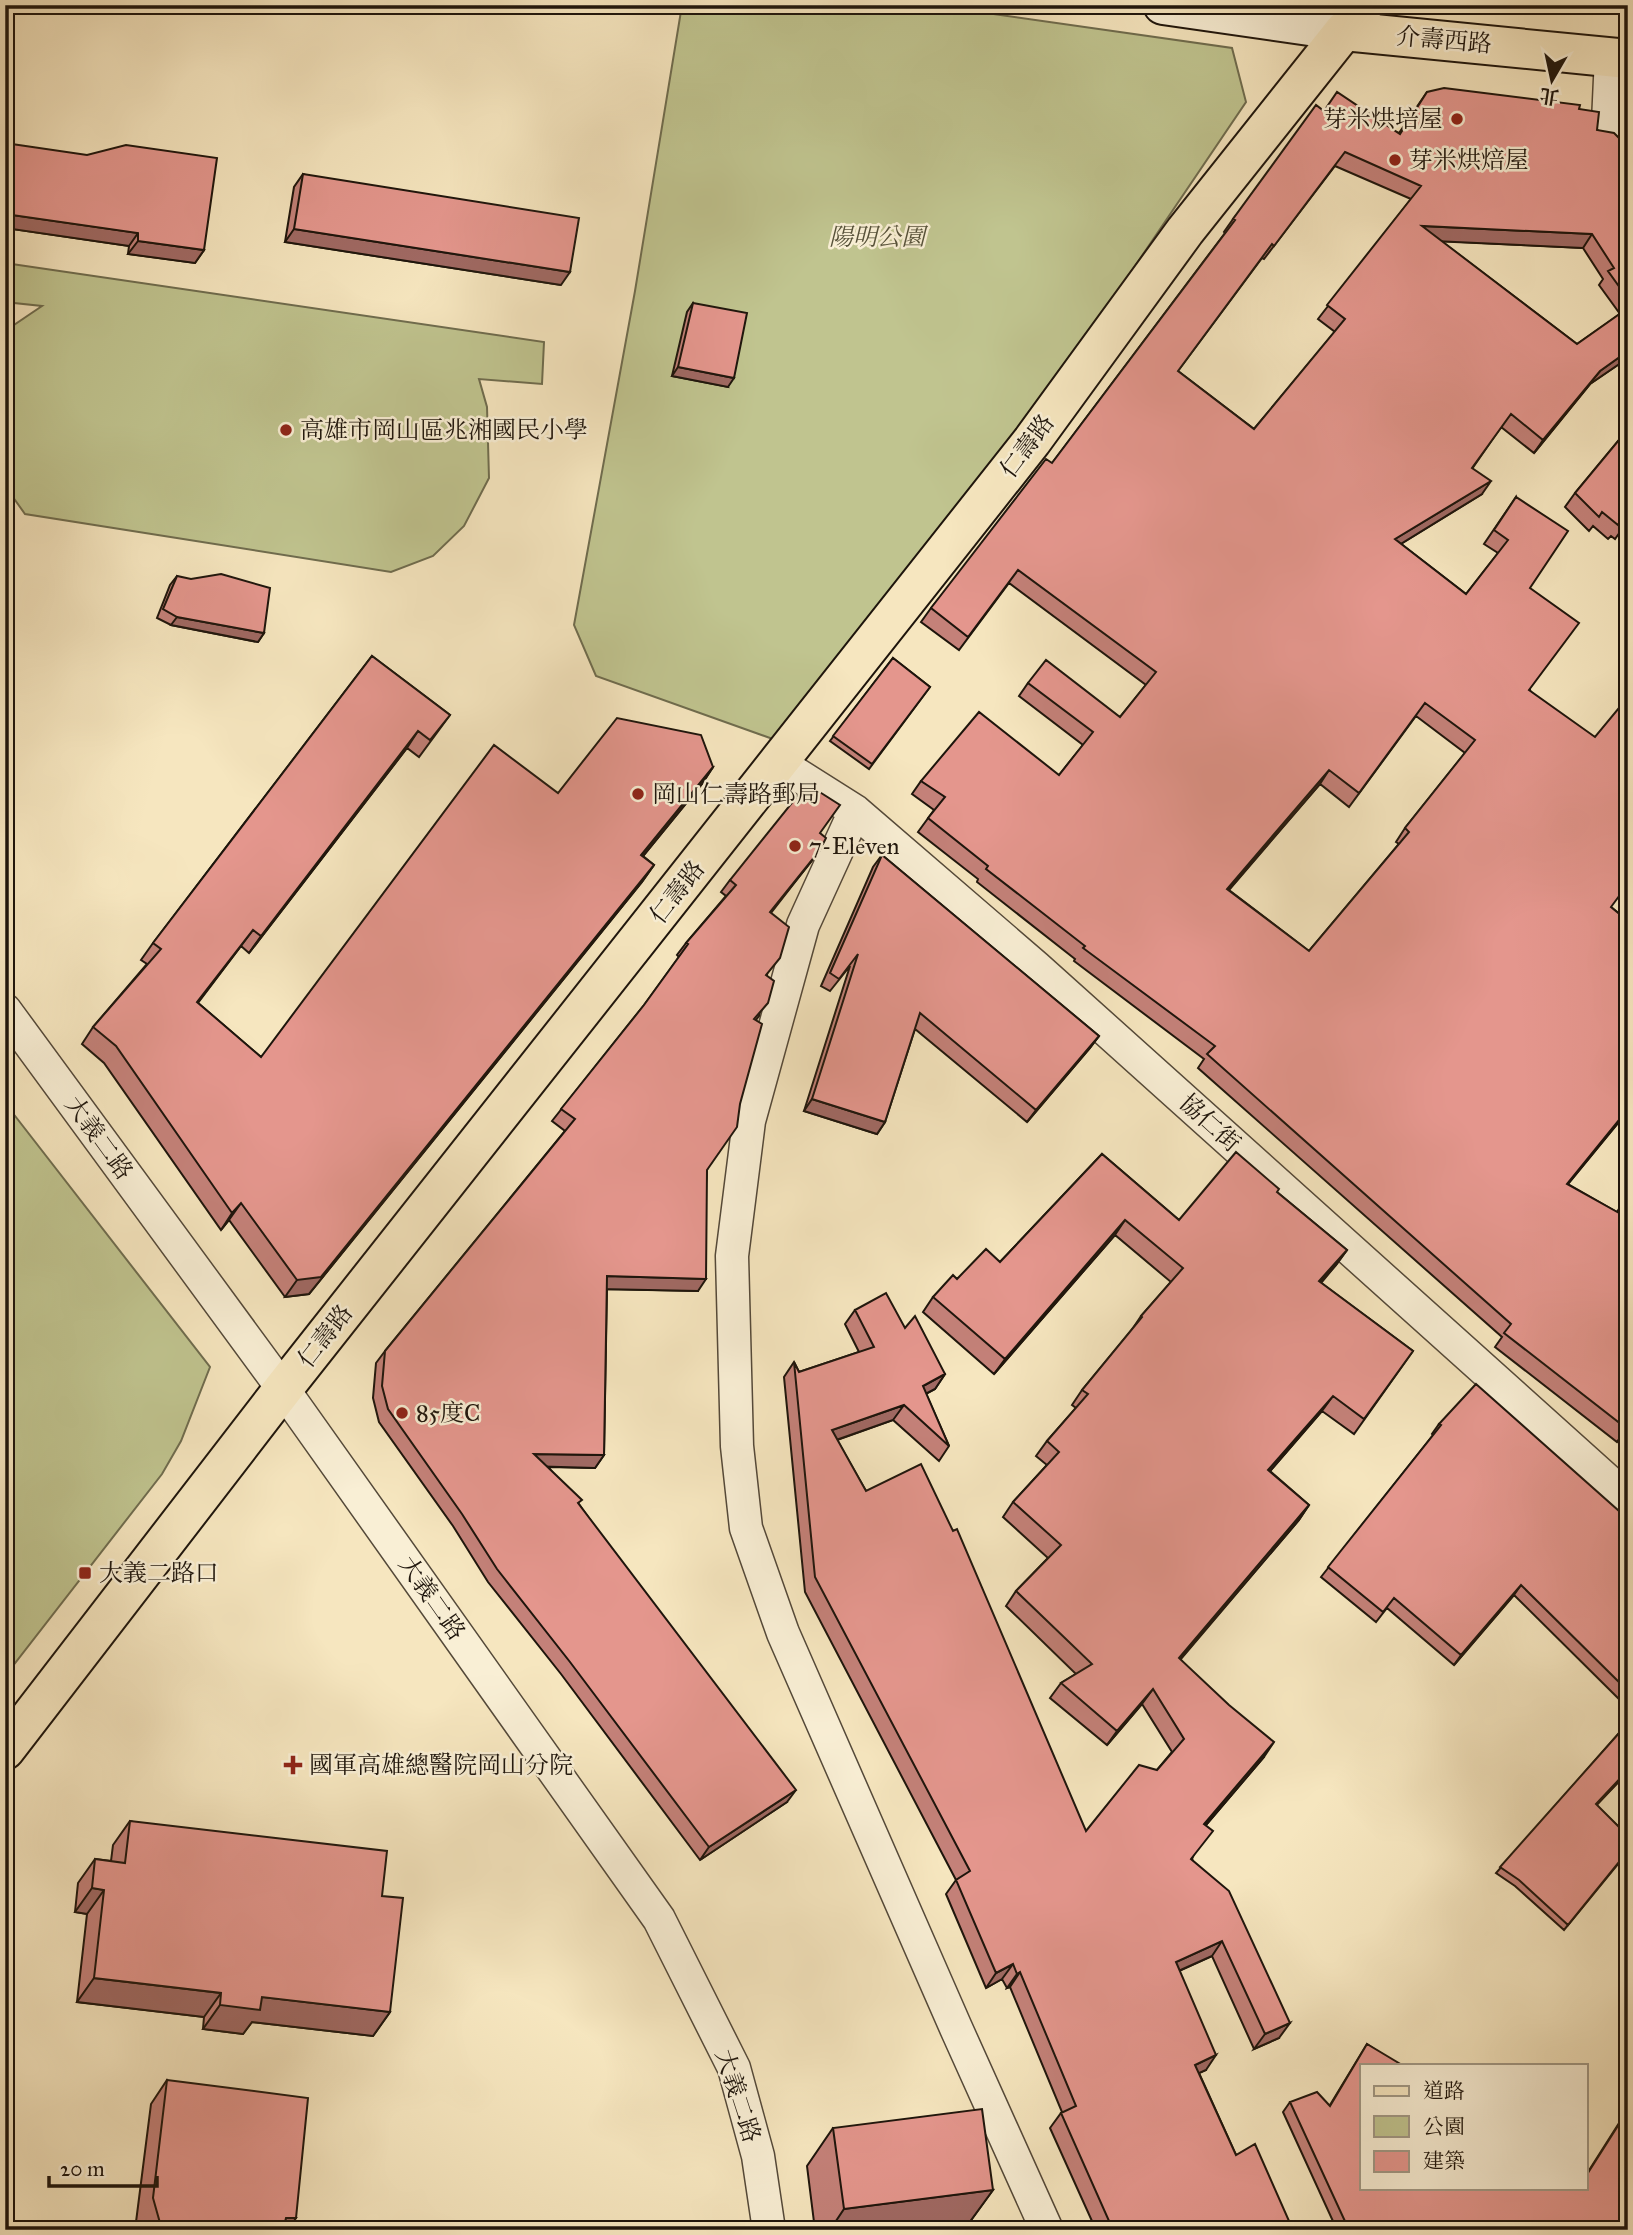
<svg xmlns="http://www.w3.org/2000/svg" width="1633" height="2235" viewBox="0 0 1633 2235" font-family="'IM FELL Great Primer','Noto Serif TC',serif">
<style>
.green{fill:#c0c48f;stroke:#6f6c4e;stroke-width:2}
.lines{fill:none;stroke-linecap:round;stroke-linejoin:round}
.street-casing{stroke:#544939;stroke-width:35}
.secondary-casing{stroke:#1e150c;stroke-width:42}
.primary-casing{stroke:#1e150c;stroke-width:42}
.street{stroke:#f9efd5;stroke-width:32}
.secondary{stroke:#f9efd5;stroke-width:38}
.primary{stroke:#f6e6bf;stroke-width:38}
.wall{fill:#c48179;stroke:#1e150c;stroke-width:2;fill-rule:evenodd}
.shaded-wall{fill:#a06963;stroke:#1e150c;stroke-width:2}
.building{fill:#e4968d;stroke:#1e150c;stroke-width:2;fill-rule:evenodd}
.poi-dot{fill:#8f2418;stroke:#f9efd5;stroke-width:2.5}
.labels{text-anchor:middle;stroke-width:5;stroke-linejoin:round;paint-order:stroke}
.street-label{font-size:24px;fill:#1e150c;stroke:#f9efd5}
.poi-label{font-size:24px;fill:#1e150c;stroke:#f9efd5;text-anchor:start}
.park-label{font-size:24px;font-style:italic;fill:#57523a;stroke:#f9efd5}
</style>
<rect width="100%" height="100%" fill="#f6e6bf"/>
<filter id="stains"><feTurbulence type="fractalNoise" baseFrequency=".00286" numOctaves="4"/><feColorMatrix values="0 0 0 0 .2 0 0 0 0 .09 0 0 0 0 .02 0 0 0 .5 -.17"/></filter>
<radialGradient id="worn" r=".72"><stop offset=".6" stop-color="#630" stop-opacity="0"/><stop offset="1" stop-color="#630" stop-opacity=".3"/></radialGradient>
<path class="green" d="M682,5H930L1232,48L1246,102L1014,445L784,743L596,676L574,625L635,291Z
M5,263L544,342L542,384L479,379L487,407L489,478L464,526L433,556L391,572L25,514L5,486V339L14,325L42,306L5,302Z
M5,1103L210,1367L181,1441L162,1474L5,1676Z"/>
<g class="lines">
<g class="street-casing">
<path id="street" d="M1611,57L1608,122L1628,146
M779,763L855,811L1036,967L1628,1499
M855,811L803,925L749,1121L732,1256L737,1446L746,1528L783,1633L956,2028L1047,2230
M5,1010L283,1389L659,1919L734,2068L758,2156L769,2230"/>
</g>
<g class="secondary-casing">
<path id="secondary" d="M1163,5L1344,31L1364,5"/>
</g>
<g class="primary-casing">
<path id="primary" d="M5,1750L283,1389L1032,441L1185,231L1344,31L1628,59"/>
</g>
<use href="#street" class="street"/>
<use href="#secondary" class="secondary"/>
<use href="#primary" class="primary"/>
</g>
<path class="wall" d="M1427,92L1579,109L1597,130L1628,147V358L1590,384L1534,453L1501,427L1472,469L1482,494L1401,544L1466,594L1498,553L1484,544L1516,497L1530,588V690L1611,907L1628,921V1111L1568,1184L1617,1212L1628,1194V1429L1617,1442L1495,1347L1502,1337L1198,1068L1204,1059L1074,961L1075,959L977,882L978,879L918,832L934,810L912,794L921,781L1059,775L1083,745L1019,696L1028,683L1120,717L1146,685L1009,583L959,650L921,622L931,608L1052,463L1225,233L1224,232L1233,219L1324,111L1399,133ZM1335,166L1411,199L1318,319L1335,332L1254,429L1178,371L1262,258L1264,259ZM1441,241L1583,248L1603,279L1599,285L1620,314L1577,344ZM1416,716L1465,753L1405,828L1396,842L1399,844L1309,951L1229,890L1320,784L1349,807Z
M5,143L204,250L195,263L128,254L129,246L5,228Z
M303,174L561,285L285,242L294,187Z
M693,303L728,387L672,376L687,312Z
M1628,429V537L1620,532L1615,539L1611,536L1608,539L1593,526L1589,531L1565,507L1575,493Z
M177,576L264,633L258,642L171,625L157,618L170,585Z
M372,656L450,715L419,757L407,748L249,953L241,946L198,1003L261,1057L558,793L713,767L702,784L643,856L654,865L642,882L309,1294L285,1297L229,1220L221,1230L104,1063L82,1044L93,1027L147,964L141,960L153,943Z
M893,658L930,687L869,769L830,741Z
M820,833V850L771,913L767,976L759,1016L756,1020L707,1170L698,1291L607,1289L604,1455L595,1468L548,1467L579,1504L787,1802L700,1860L561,1674L488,1582L453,1526L379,1422L373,1398L376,1363L385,1351L565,1131L552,1121L644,1005L679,957L677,955L686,943L726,896L721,892L730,880Z
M882,855L1099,1036L1090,1048L1027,1122L915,1029L885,1122L877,1134L804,1111L850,966L830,991L821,986L873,867Z
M1102,1154L1179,1220L1277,1192L1347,1250L1336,1265L1321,1283L1413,1351L1354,1434L1322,1411L1270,1471L1309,1505L1299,1520L1180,1659L1264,1757L1206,1825L1192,1859L1279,2038L1254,2049L1212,1956L1179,1971L1206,2070L1199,2073L1236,2155L1293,2230H1096L1050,2128L1061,2113L1062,2112L1010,1987L1007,1988L1002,1979L986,1988L946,1894L956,1880L805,1592L784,1377L794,1362L799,1372L859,1352L845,1324L855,1310L905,1328L945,1374L935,1389L926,1394L949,1446L939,1461L893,1420L837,1440L866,1491L1086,1831L1157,1770L1172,1752L1142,1704L1107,1745L1050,1698L1061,1683L1076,1674L1006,1606L1016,1591L1048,1558L1003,1517L1013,1502L1047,1465L1036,1456L1047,1441L1076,1408L1072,1405L1082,1390L1131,1331L1141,1316L1171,1282L1115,1235L994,1374L923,1312L933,1297L957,1279L1000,1262Z
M1439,1424L1628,1519V1708L1514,1595L1454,1665L1387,1608L1376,1622L1321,1577L1433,1435L1432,1434Z
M1628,1723V1772L1596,1805L1628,1836V1852L1564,1930L1515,1886L1496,1873Z
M130,1821L382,1896L390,2012L373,2036L252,2022L243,2034L203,2029L204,2017L77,2002L87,1914L75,1912L78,1883L95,1859L111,1861L113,1845Z
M1367,2044L1586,2188V2175L1628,2109V2230H1337L1283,2112L1290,2102L1330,2105Z
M167,2080L288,2230H139L136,2222L151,2104Z
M833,2128L993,2190L966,2227L949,2230H815L807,2166Z"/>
<path class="shaded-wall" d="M5,214L138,233L129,246L5,228Z
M1422,226L1592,234L1583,248L1412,240Z
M294,229L570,272L561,285L285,242Z
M138,241L204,250L195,263L128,254Z
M1628,351V358L1590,384L1534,453L1543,440L1600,371Z
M678,367L734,378L728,387L672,376Z
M1491,481L1482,494L1386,553L1395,539Z
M177,617L264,633L258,642L171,625Z
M418,731L407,748L249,953L261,936Z
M713,767L702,784L630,872L641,855Z
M1329,770L1320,784L1218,902L1227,889Z
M820,850L811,862L761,924L770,912Z
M654,865L642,882L309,1294L285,1297L297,1280Z
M253,930L241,946L185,1019L197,1002Z
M1099,1036L1090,1048L1027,1122L1036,1110Z
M812,1099L885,1122L877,1134L804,1111Z
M1628,1109V1111L1557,1197L1567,1184Z
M241,1203L229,1220L221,1230L232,1213Z
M1125,1220L1115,1235L994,1374L1005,1359Z
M1347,1250L1336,1265L1308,1296L1319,1281Z
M607,1276L706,1279L698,1291L598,1289Z
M945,1374L935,1389L912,1401L923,1386Z
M1333,1396L1322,1411L1258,1485L1268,1470Z
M904,1405L893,1420L822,1445L832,1430Z
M1628,1427V1429L1617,1442Z
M534,1454L604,1455L595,1468L526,1466Z
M1309,1505L1299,1520L1169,1673L1179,1658Z
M1521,1585L1514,1595L1454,1665L1461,1655Z
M1153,1689L1142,1704L1107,1745L1117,1731Z
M1274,1742L1264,1757L1194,1839L1204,1824Z
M1628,1770V1772L1592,1810L1596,1804Z
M796,1790L787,1802L700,1860L709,1847Z
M92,1888L104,1890L87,1914L75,1912Z
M1222,1941L1212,1956L1165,1977L1176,1962Z
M1013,1964L1002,1979L986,1988L996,1973Z
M1020,1972L1010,1987L1007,1988L1017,1974Z
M94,1978L221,1993L204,2017L77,2002Z
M262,1997L390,2012L373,2036L252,2022L243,2034L203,2029L220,2005Z
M1290,2023L1279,2038L1254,2049L1265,2034Z
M1216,2055L1206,2070L1184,2080L1195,2065Z
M993,2190L966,2227L949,2230H830L844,2209Z
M286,2218H296L288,2230H278Z"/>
<path class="building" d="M1444,88L1580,105L1579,109L1599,112L1597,130L1614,133L1628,147V299L1608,271L1614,268L1592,234L1422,226L1577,344L1628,308V351L1600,371L1543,440L1511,414L1472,468L1491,481L1395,539L1466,594L1508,540L1494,530L1516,497L1568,531L1530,588L1579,623L1529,690L1595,737L1628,697V884L1611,907L1628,921V1109L1567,1184L1619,1213L1628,1197V1427L1626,1428L1504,1333L1511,1324L1207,1054L1215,1046L1083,948L1085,946L986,869L988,866L928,818L945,797L921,781L979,712L1059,775L1093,732L1028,683L1046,660L1120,717L1156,672L1018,570L968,637L931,608L1046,459L1052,463L1235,220L1233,219L1316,105L1324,111L1337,92L1400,134L1427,92ZM1345,152L1421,186L1327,305L1345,319L1254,429L1178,371L1272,244L1274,246ZM1425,703L1475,740L1405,828L1409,832L1309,951L1227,889L1329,770L1359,793Z
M5,143L87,155L126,145L217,158L204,250L138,241V233L5,214Z
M303,174L579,218L570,272L294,229Z
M693,303L747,313L734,378L678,367Z
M1628,429V521L1625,525L1620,522L1618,525L1602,512L1599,517L1575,493Z
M221,574L270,588L264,633L177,617L163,609L177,576L191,579Z
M372,656L450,715L430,740L418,731L261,936L253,930L197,1002L261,1057L494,745L558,793L617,718L701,735L713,767L641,855L654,865L321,1277L297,1280L241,1203L232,1213L116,1046L93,1027L161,949L153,943Z
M893,658L930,687L872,764L833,736Z
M807,784L840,805L820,833L826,838L820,850L770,912L789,927L780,958L766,975L774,981L768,1003L754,1019L762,1024L740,1104L737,1127L707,1170L706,1279L607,1276L604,1455L534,1454L582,1500L578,1503L796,1790L709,1847L570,1662L497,1569L462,1514L388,1409L382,1386L385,1351L575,1119L561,1109L644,1005L688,944L686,943L736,885L730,880Z
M882,855L1099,1036L1036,1110L920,1013L885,1122L812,1099L858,954L839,979L830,973Z
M1236,1152L1279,1189L1277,1192L1347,1250L1319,1281L1413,1351L1364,1419L1333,1396L1268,1470L1309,1505L1179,1658L1229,1705L1274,1742L1204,1824L1213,1831L1191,1859L1229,1891L1290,2023L1265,2034L1222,1941L1176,1962L1216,2055L1195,2065L1236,2155L1255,2144L1293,2230H1113L1061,2113L1076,2106L1020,1972L1017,1974L1013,1964L996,1973L956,1880L970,1871L815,1577L794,1362L799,1372L874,1347L855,1310L886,1293L905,1328L915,1316L945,1374L923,1386L949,1446L904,1405L832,1430L866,1491L921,1464L953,1531L957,1529L1086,1831L1139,1765L1157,1770L1184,1739L1153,1689L1117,1731L1061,1683L1092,1664L1016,1591L1061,1545L1013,1502L1059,1452L1047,1441L1088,1394L1082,1390L1142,1317L1141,1316L1183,1268L1125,1220L1005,1359L933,1297L953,1275L957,1279L986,1249L1000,1262L1102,1154L1179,1220Z
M1476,1384L1628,1519V1691L1521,1585L1461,1655L1394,1598L1383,1612L1328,1567L1441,1425L1439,1424Z
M1628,1723V1770L1596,1804L1628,1836V1851L1568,1925L1519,1880L1500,1867Z
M130,1821L387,1851L382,1896L403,1898L390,2012L262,1997L260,2010L220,2005L221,1993L94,1978L104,1890L92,1888L95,1859L125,1863Z
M1367,2044L1402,2065H1362V2188H1586V2176L1628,2110V2230H1349L1290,2102L1317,2092L1330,2106Z
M167,2080L308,2098L296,2218H286L283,2230H162L153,2198Z
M982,2109L993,2190L844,2209L833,2128Z"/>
<g class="poi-dot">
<circle cx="1457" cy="119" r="7"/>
<circle cx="1395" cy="160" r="7"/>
<circle cx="286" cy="430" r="7"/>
<circle cx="638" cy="794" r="7"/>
<circle cx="795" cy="846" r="7"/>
<circle cx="402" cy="1413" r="7"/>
<rect x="78" y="1566" width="14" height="14" rx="3.5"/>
<path d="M289.5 1754.5h7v7h7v7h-7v7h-7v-7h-7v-7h7z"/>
</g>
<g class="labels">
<g class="street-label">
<text transform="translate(1444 40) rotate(5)" y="8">介壽西路</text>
<text transform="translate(1027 446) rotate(-53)" y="8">仁壽路</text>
<text transform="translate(677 892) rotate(-52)" y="8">仁壽路</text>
<text transform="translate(1210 1123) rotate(42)" y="8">協仁街</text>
<text transform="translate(99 1138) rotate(54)" y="8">大義二路</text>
<text transform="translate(325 1336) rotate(-52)" y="8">仁壽路</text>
<text transform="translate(432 1598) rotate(55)" y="8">大義二路</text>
<text transform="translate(738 2096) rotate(72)" y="8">大義二路</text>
</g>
<g class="poi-label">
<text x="1443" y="127" text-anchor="end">芽米烘培屋</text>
<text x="1409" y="168">芽米烘焙屋</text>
<text x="300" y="438">高雄市岡山區兆湘國民小學</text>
<text x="652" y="802">岡山仁壽路郵局</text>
<text x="809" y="854">7-Eleven</text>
<text x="416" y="1421">85度C</text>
<text x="99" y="1581">大義二路口</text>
<text x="309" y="1773">國軍高雄總醫院岡山分院</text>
</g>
<g class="park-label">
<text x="877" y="245">陽明公園</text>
</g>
</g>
<rect width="1633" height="2235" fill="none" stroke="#f6e6bf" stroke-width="28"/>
<rect x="7" y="7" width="1619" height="2221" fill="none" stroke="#1e150c" stroke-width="3.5"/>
<rect x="14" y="14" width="1605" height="2207" fill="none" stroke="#1e150c" stroke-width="2"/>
<rect x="1360" y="2064" width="228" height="126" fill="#f9efd5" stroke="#a19885" stroke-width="2"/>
<rect x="1374" y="2086" width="35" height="10" fill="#f6e6bf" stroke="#a19885" stroke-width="2"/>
<text x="1423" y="2098" font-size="21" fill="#1e150c">道路</text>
<rect x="1374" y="2116" width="35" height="21" fill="#c0c48f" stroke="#a19885" stroke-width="2"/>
<text x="1423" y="2134" font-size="21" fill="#1e150c">公園</text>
<rect x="1374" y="2151" width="35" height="21" fill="#e4968d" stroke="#a19885" stroke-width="2"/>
<text x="1423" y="2168" font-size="21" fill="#1e150c">建築</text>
<g transform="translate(1552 80) rotate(189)" stroke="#f9efd5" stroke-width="5" paint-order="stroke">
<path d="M0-5L12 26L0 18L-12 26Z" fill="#1e150c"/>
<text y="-10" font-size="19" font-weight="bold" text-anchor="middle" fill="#1e150c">北</text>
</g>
<path d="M49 2176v10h108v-10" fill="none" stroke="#1e150c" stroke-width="3.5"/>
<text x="60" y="2176" font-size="21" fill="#1e150c" stroke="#f9efd5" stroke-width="5" paint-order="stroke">20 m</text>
<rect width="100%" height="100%" filter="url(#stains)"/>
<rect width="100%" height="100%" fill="url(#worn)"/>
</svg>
